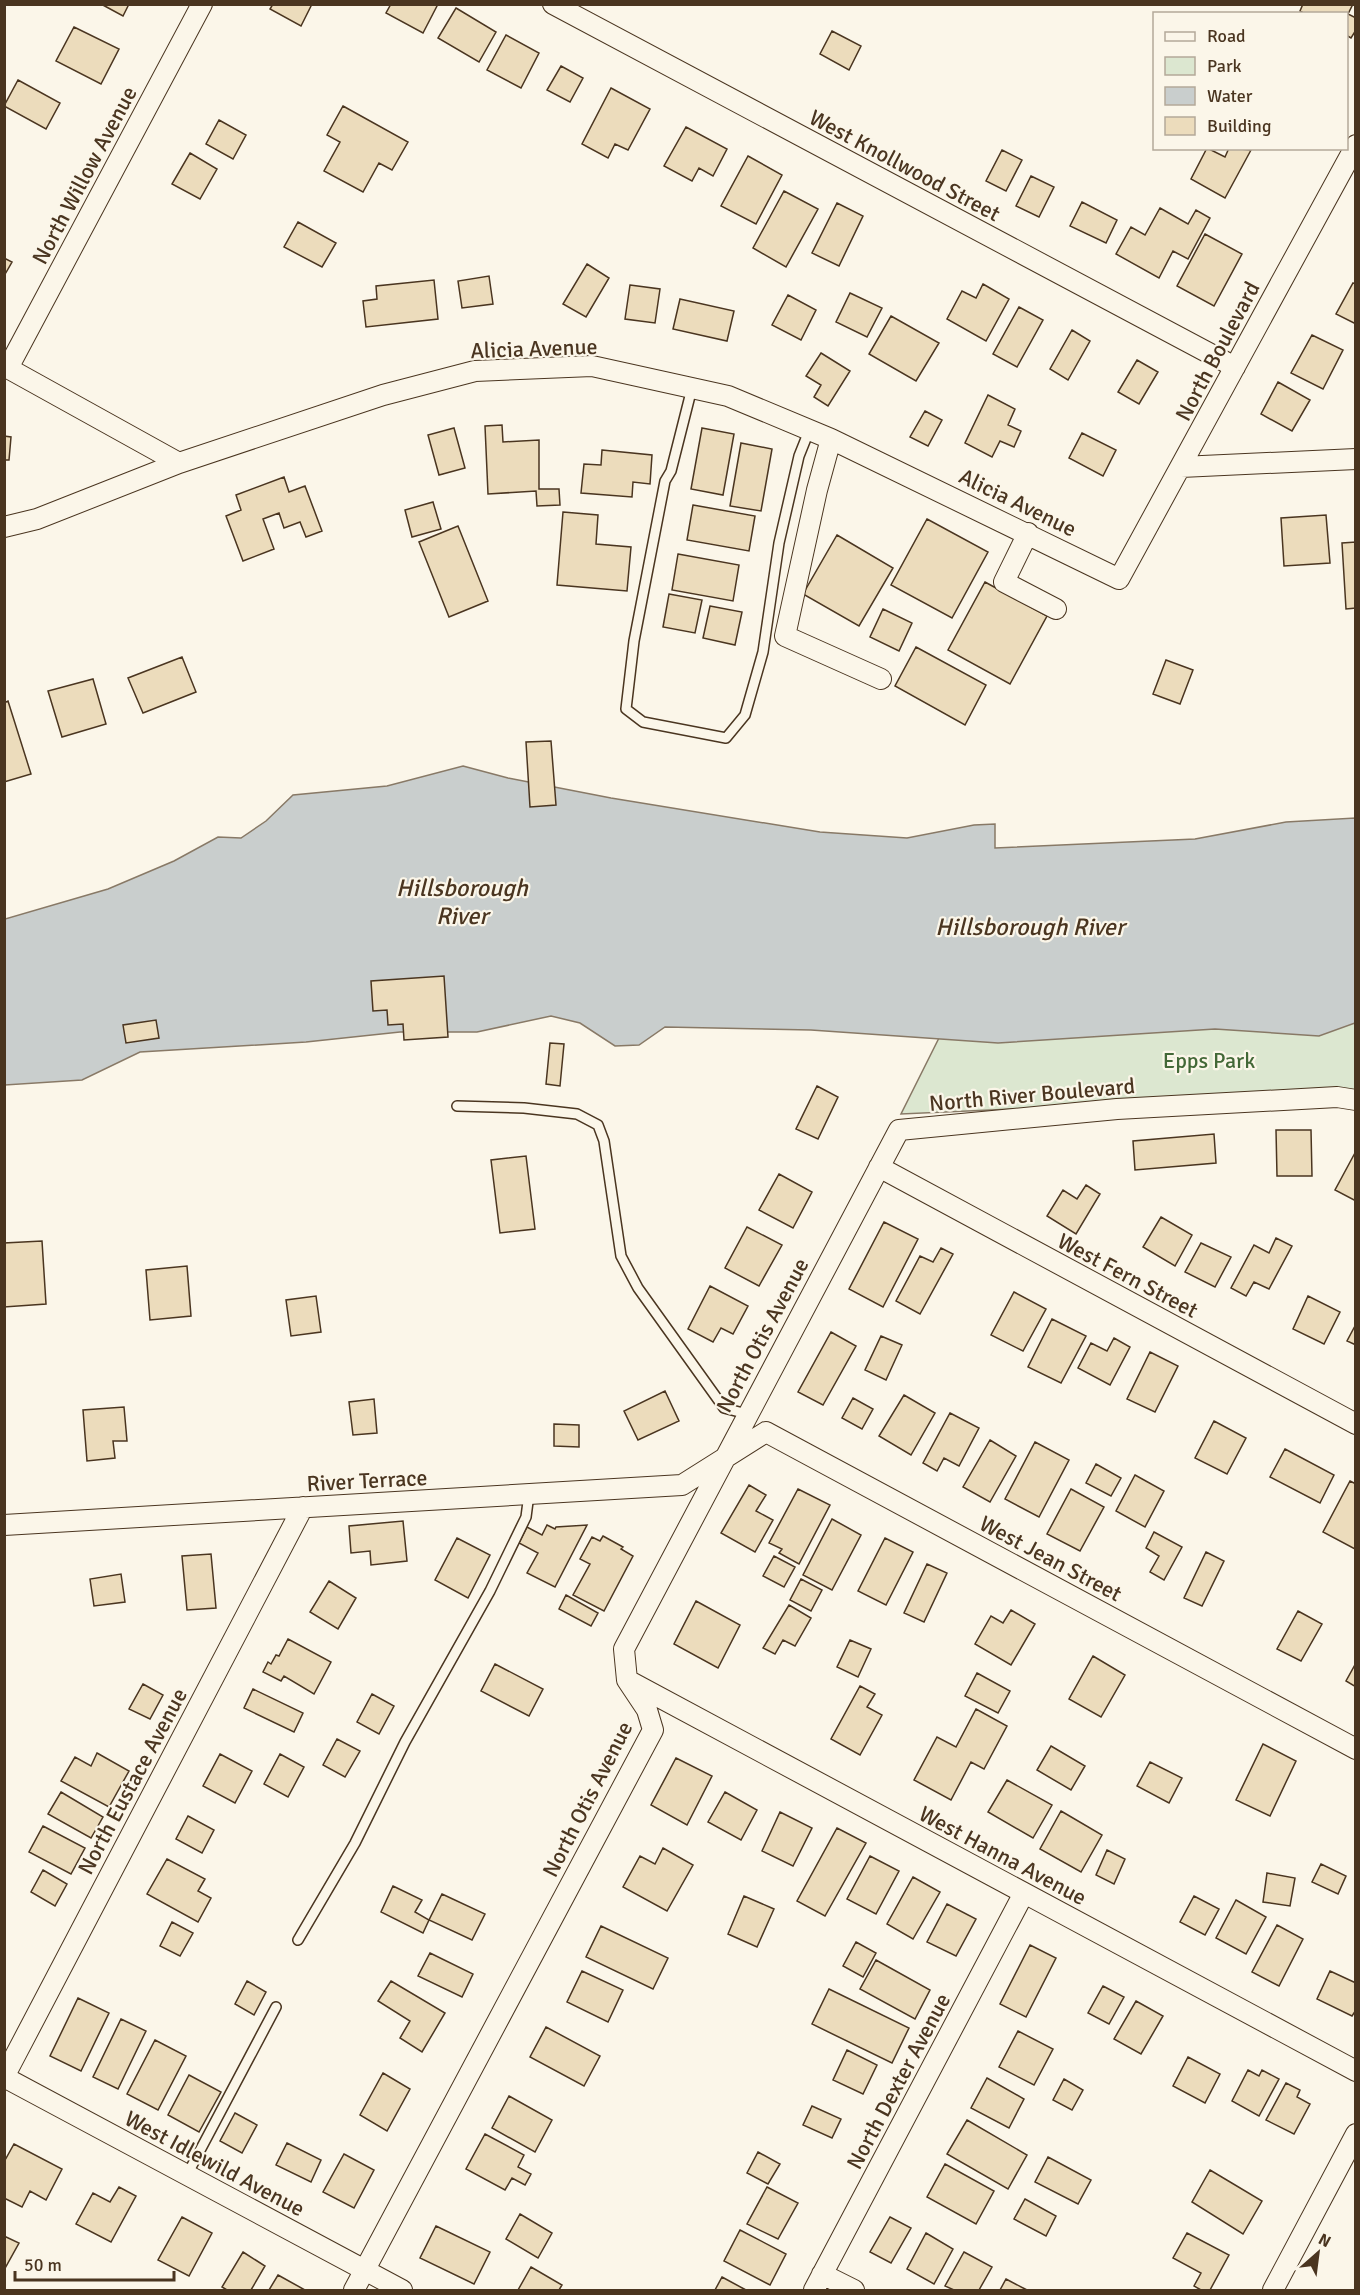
<svg xmlns="http://www.w3.org/2000/svg" width="1360" height="2295" viewBox="0 0 1360 2295" font-family="Signika,sans-serif">
<style>
.green{fill:#dce7d0;stroke:#887966;stroke-width:1.5}
.water{fill:#c9cecd;stroke:#887966;stroke-width:1.5}
.building{fill:#ecdcbc;stroke:#4a3520;stroke-width:1.5}
.lines{fill:none;stroke-linecap:round;stroke-linejoin:round}
.lane-casing{stroke:#4a3520;stroke-width:12}
.street-casing{stroke:#4a3520;stroke-width:22}
.lane{stroke:#fbf6e9;stroke-width:9}
.street{stroke:#fbf6e9;stroke-width:20}
.labels{text-anchor:middle;stroke-width:4.5;stroke-linejoin:round;paint-order:stroke}
.street-label{font-size:22px;fill:#4a3520;stroke:#fbf6e9}
.park-label{font-size:22px;fill:#436837;stroke:#fbf6e9}
.water-label{font-size:24px;font-style:italic;fill:#4a3520;stroke:#fbf6e9}
</style>
<rect width="100%" height="100%" fill="#fbf6e9"/>
<path class="green" d="M1355,1016V1094L901,1114L943,1030Z"/>
<path class="water" d="M463,766L508,778L611,798L820,832L907,838L974,825L995,824V848L1195,839L1286,822L1355,818V1023L1319,1036L1215,1029L998,1043L811,1030L665,1027L639,1045L615,1046L580,1023L551,1016L477,1032H400L306,1042L140,1052L82,1080L5,1085V919L108,889L174,861L218,837L241,838L266,821L293,795L387,786Z"/>
<path class="building" d="M101,4H129L123,16Z
M273,4H312L301,26L270,9Z
M391,4H438L423,33L386,13Z
M1303,4H1353L1348,14L1356,18V30L1351,38L1346,35V14H1305L1300,11Z
M456,8L496,32L479,62L438,38Z
M74,27L119,49L101,84L56,61Z
M832,31L861,46L849,70L820,54Z
M506,35L539,53L521,88L487,70Z
M561,66L583,78L570,102L547,90Z
M18,80L60,103L46,129L4,106Z
M611,88L650,109L628,150L615,144L608,158L582,144Z
M343,106L408,142L392,170L379,163L363,192L324,171L340,142L327,135Z
M219,120L246,135L233,159L206,144Z
M686,127L727,149L713,176L699,168L692,181L664,166Z
M1207,148L1225,157L1229,148L1251,150L1225,198L1191,179Z
M1002,150L1022,160L1006,191L986,181Z
M190,153L217,169L200,199L172,184Z
M748,156L782,175L756,224L721,206Z
M1031,176L1054,187L1039,217L1016,206Z
M784,191L818,209L786,267L753,248Z
M1082,202L1117,220L1106,243L1070,226Z
M837,203L863,216L839,266L812,253Z
M1160,208L1188,224L1196,210L1210,218L1188,259L1173,251L1159,278L1116,254L1131,227L1145,235Z
M298,222L336,243L322,267L284,247Z
M1205,234L1242,254L1214,306L1177,286Z
M4,258L12,262L4,276Z
M587,264L609,278L586,317L563,304Z
M489,276L493,304L462,308L458,281Z
M434,280L438,319L366,327L363,301L377,299L376,286Z
M1353,283L1356,284V324L1336,314Z
M983,284L1009,299L986,341L947,319L962,291L976,298Z
M630,285L660,289L655,323L625,319Z
M850,293L882,308L867,337L836,322Z
M788,295L816,310L801,340L772,325Z
M680,299L734,311L727,341L673,329Z
M1019,307L1043,320L1017,367L993,354Z
M891,316L939,343L916,381L869,354Z
M1072,330L1090,341L1068,380L1050,369Z
M1312,335L1343,350L1323,389L1291,373Z
M821,353L850,371L828,406L814,397L821,385L806,376Z
M1137,360L1158,372L1139,404L1118,392Z
M1278,382L1310,400L1292,431L1261,414Z
M988,395L1015,409L1008,425L1021,431L1014,447L1000,441L992,457L965,443Z
M925,411L942,420L928,446L910,437Z
M502,425L503,442L539,440V489H559L560,505L537,506L536,491L488,494L485,426Z
M454,428L465,468L439,475L428,435Z
M702,428L734,434L723,495L691,489Z
M1082,433L1116,450L1103,476L1069,458Z
M4,436L11,437L9,460H4Z
M741,443L772,449L761,511L730,506Z
M602,450L652,455L650,484L633,482L632,497L581,493L584,464L601,465Z
M284,477L289,492L305,486L322,531L306,537L300,522L284,528L279,513L263,519L274,549L243,561L226,516L241,510L236,495Z
M433,502L441,529L412,537L405,510Z
M693,505L755,516L749,551L687,540Z
M563,512L598,515L596,544L631,547L627,591L557,585Z
M1326,515L1330,563L1284,566L1281,518Z
M927,519L988,552L952,618L891,585Z
M458,526L488,601L449,617L419,542Z
M837,535L893,568L859,626L803,594Z
M1356,542V608L1346,609L1342,543Z
M678,554L739,565L733,601L672,590Z
M985,582L1047,616L1010,684L948,650Z
M669,594L702,600L695,633L663,627Z
M710,606L742,612L735,645L703,638Z
M883,609L912,623L899,651L870,637Z
M916,647L986,685L965,725L895,686Z
M182,657L196,692L143,713L128,678Z
M1166,660L1193,670L1180,704L1153,694Z
M93,679L106,724L62,737L48,691Z
M8,701L31,774L4,782V703Z
M551,741L556,805L530,807L526,742Z
M444,976L448,1037L404,1040L403,1024L388,1025L387,1010L373,1011L371,981Z
M156,1020L159,1038L126,1043L123,1025Z
M550,1043L564,1044L560,1086L546,1084Z
M817,1086L838,1097L818,1139L796,1129Z
M1276,1130H1311L1312,1176H1277Z
M1214,1134L1216,1163L1135,1170L1133,1141Z
M1356,1151V1201L1335,1190Z
M526,1156L535,1229L500,1233L491,1160Z
M779,1174L812,1192L793,1228L759,1210Z
M1086,1185L1100,1194L1076,1234L1047,1216L1063,1190L1077,1199Z
M1161,1217L1192,1235L1175,1266L1143,1247Z
M884,1222L918,1239L883,1307L849,1289Z
M747,1227L782,1245L759,1286L725,1268Z
M1276,1238L1292,1246L1269,1289L1254,1282L1246,1296L1231,1288L1254,1245L1269,1253Z
M42,1241L46,1304L4,1307V1243Z
M1201,1243L1231,1257L1215,1287L1185,1272Z
M941,1248L953,1254L920,1314L896,1301L920,1256L933,1262Z
M187,1266L191,1316L150,1320L146,1270Z
M710,1286L748,1306L733,1334L721,1328L713,1342L688,1329Z
M1014,1292L1046,1309L1023,1351L991,1335Z
M316,1296L321,1332L291,1336L286,1300Z
M1308,1296L1340,1312L1324,1344L1293,1329Z
M1052,1319L1086,1336L1061,1383L1028,1367Z
M1356,1324V1345L1347,1341Z
M831,1332L856,1346L823,1405L798,1392Z
M881,1336L902,1345L886,1380L865,1370Z
M1114,1338L1130,1347L1110,1385L1078,1368L1091,1343L1107,1351Z
M1150,1352L1178,1366L1155,1412L1127,1399Z
M665,1391L679,1421L638,1440L624,1411Z
M904,1395L935,1413L911,1455L879,1436Z
M853,1398L873,1409L862,1429L842,1418Z
M374,1399L377,1433L353,1435L349,1402Z
M124,1407L127,1441H113L115,1458L87,1461L83,1410Z
M950,1413L979,1428L959,1466L944,1458L937,1471L923,1463Z
M1214,1421L1246,1438L1227,1474L1195,1458Z
M554,1424L579,1425V1447L554,1446Z
M990,1440L1016,1456L990,1502L963,1487Z
M1035,1442L1069,1460L1039,1517L1005,1499Z
M1285,1449L1334,1475L1320,1503L1270,1477Z
M1096,1464L1121,1478L1111,1496L1086,1483Z
M1135,1475L1164,1491L1145,1527L1116,1511Z
M1350,1481L1356,1484L1355,1549L1323,1532Z
M749,1485L766,1495L756,1511L773,1520L755,1552L721,1533Z
M798,1489L830,1505L799,1564L779,1553L782,1549L769,1543Z
M1071,1489L1104,1507L1080,1551L1047,1534Z
M832,1519L861,1535L832,1590L803,1575Z
M403,1521L407,1561L371,1565L370,1551L351,1553L349,1526Z
M547,1525L555,1529L556,1527L587,1525L555,1587L527,1573L538,1553L519,1543L527,1527L542,1535Z
M1154,1532L1182,1547L1164,1580L1150,1572L1159,1556L1146,1548Z
M603,1536L623,1547L621,1549L633,1556L604,1611L573,1595L590,1564L580,1559L592,1537L600,1541Z
M457,1538L490,1555L468,1598L435,1580Z
M885,1538L913,1552L886,1605L858,1591Z
M1206,1552L1224,1561L1202,1606L1184,1598Z
M211,1554L216,1608L187,1610L182,1556Z
M774,1556L795,1567L784,1587L763,1576Z
M927,1564L947,1573L924,1622L904,1613Z
M121,1574L125,1602L94,1606L90,1579Z
M801,1579L822,1590L811,1611L790,1600Z
M329,1581L356,1598L338,1629L310,1612Z
M566,1595L598,1613L591,1626L559,1609Z
M696,1601L740,1625L718,1668L674,1644Z
M789,1605L811,1618L795,1646L783,1640L775,1654L763,1648Z
M1011,1610L1035,1624L1011,1665L975,1644L991,1616L1003,1623Z
M1298,1611L1322,1624L1301,1661L1277,1649Z
M288,1639L331,1662L314,1694L284,1676L281,1681L263,1672L268,1662L271,1664L276,1655L279,1656Z
M850,1640L871,1649L858,1677L837,1667Z
M1093,1656L1125,1675L1101,1717L1069,1699Z
M1356,1663V1687L1346,1681Z
M495,1664L543,1689L529,1716L481,1691Z
M977,1673L1010,1691L998,1713L965,1696Z
M143,1684L163,1695L150,1719L129,1709Z
M860,1686L875,1694L867,1707L882,1715L860,1755L831,1739Z
M253,1689L303,1713L294,1732L244,1708Z
M372,1694L394,1706L379,1734L357,1722Z
M976,1709L1007,1726L984,1769L971,1762L951,1800L914,1780L937,1737L956,1747Z
M337,1739L360,1751L345,1777L323,1765Z
M1263,1744L1296,1761L1270,1816L1236,1800Z
M1051,1746L1085,1766L1071,1790L1037,1770Z
M97,1753L129,1771L109,1807L61,1781L75,1757L91,1766Z
M220,1754L252,1771L235,1803L203,1786Z
M280,1754L304,1767L288,1797L264,1784Z
M676,1758L712,1776L687,1825L651,1805Z
M1150,1762L1182,1778L1169,1803L1137,1786Z
M1007,1780L1052,1805L1033,1838L988,1812Z
M61,1792L103,1817L91,1838L48,1814Z
M725,1792L757,1810L741,1840L708,1822Z
M1061,1811L1102,1835L1081,1872L1040,1849Z
M780,1812L812,1828L793,1866L762,1851Z
M188,1816L214,1830L202,1853L176,1839Z
M43,1826L85,1848L71,1874L29,1852Z
M837,1828L866,1843L825,1916L797,1901Z
M663,1848L693,1865L667,1911L623,1887L640,1856L655,1864Z
M1107,1850L1125,1859L1114,1884L1096,1875Z
M870,1856L899,1871L876,1914L847,1899Z
M167,1859L205,1879L198,1891L211,1898L198,1922L147,1894Z
M1321,1864L1346,1876L1338,1894L1312,1882Z
M43,1870L67,1884L55,1906L31,1892Z
M1267,1873L1295,1878L1290,1906L1263,1902Z
M913,1877L940,1892L913,1939L887,1924Z
M393,1886L422,1900L415,1912L429,1920L423,1933L381,1912Z
M442,1894L485,1914L472,1940L429,1920Z
M744,1896L774,1909L757,1947L728,1934Z
M1194,1896L1219,1909L1205,1935L1180,1922Z
M1236,1900L1266,1917L1246,1954L1216,1938Z
M947,1904L976,1919L956,1956L927,1942Z
M172,1922L193,1933L180,1956L160,1946Z
M1277,1925L1303,1939L1279,1986L1252,1972Z
M601,1926L668,1958L653,1989L586,1957Z
M856,1942L876,1953L863,1977L843,1966Z
M1030,1945L1056,1958L1026,2017L1000,2004Z
M430,1953L473,1974L462,1997L418,1976Z
M876,1960L930,1990L915,2019L860,1989Z
M582,1971L623,1990L608,2022L567,2002Z
M1330,1971L1356,1983V2010L1352,2016L1317,1999Z
M247,1981L266,1992L254,2015L235,2004Z
M391,1981L445,2013L422,2052L400,2038L410,2021L378,2001Z
M1103,1986L1124,1997L1109,2024L1088,2013Z
M829,1989L909,2028L892,2063L812,2024Z
M78,1998L109,2013L81,2071L50,2056Z
M1136,2001L1163,2016L1141,2054L1114,2039Z
M121,2019L146,2031L118,2089L93,2077Z
M546,2027L600,2056L584,2086L530,2057Z
M1018,2031L1053,2049L1034,2085L999,2067Z
M155,2040L186,2056L158,2110L127,2094Z
M847,2050L877,2065L863,2094L833,2080Z
M1188,2057L1220,2074L1205,2103L1173,2086Z
M1248,2070L1259,2076L1262,2070L1279,2079L1259,2116L1232,2101Z
M383,2073L410,2089L387,2131L360,2115Z
M189,2075L221,2092L199,2132L168,2115Z
M987,2078L1024,2099L1009,2128L971,2108Z
M1064,2079L1083,2090L1072,2110L1053,2100Z
M1286,2083L1300,2090L1297,2097L1310,2104L1294,2134L1266,2120Z
M509,2096L552,2120L535,2152L492,2128Z
M812,2106L841,2119L832,2138L803,2125Z
M235,2113L257,2125L242,2153L220,2141Z
M967,2120L1027,2155L1008,2189L947,2154Z
M485,2134L524,2155L518,2167L531,2174L525,2185L512,2178L505,2190L466,2169Z
M287,2143L321,2160L311,2182L276,2165Z
M14,2144L62,2169L46,2200L30,2191L22,2207L4,2198V2162Z
M758,2152L780,2164L768,2184L747,2173Z
M344,2154L374,2170L354,2208L323,2192Z
M1048,2157L1091,2180L1078,2204L1035,2182Z
M945,2164L994,2191L976,2224L927,2197Z
M1210,2170L1262,2201L1243,2234L1192,2202Z
M119,2187L136,2196L111,2242L76,2224L93,2193L110,2202Z
M767,2187L798,2203L778,2239L747,2224Z
M1025,2199L1056,2216L1046,2236L1014,2219Z
M520,2214L552,2233L538,2258L506,2239Z
M182,2217L212,2233L189,2276L158,2260Z
M890,2217L911,2228L891,2263L870,2252Z
M436,2226L490,2252L474,2284L420,2258Z
M740,2230L786,2254L770,2285L724,2261Z
M926,2233L953,2249L934,2284L907,2269Z
M1187,2233L1229,2255L1210,2290H1201L1194,2286L1201,2273L1173,2258Z
M4,2236L19,2243L4,2270Z
M243,2252L265,2266L251,2290H227L222,2287Z
M964,2252L992,2267L979,2290H954L945,2286Z
M531,2267L562,2285L559,2290H518Z
M278,2275L305,2290H269Z
M722,2277L746,2290H715Z
M1006,2279L1027,2290H1000Z"/>
<g class="lines">
<g class="lane-casing">
<path id="lane" d="M692,388L671,471L665,481L634,641L626,709L643,722L726,738L745,715L763,652L779,543L799,456L809,431
M457,1106L524,1108L577,1114L598,1125L604,1141L621,1256L638,1288L724,1408L747,1414
M298,1940L355,1843L405,1742L490,1591L526,1517L529,1494
M187,2175L276,2007"/>
</g>
<g class="street-casing">
<path id="street" d="M553,4L1235,367
M4,366L179,463
M8,368L202,4
M831,439L817,490L785,636L881,679
M1181,467L1356,459
M4,527L37,519L179,463L383,395L475,371L592,366L728,396L831,439L1119,579L1356,145
M1028,533L1004,582L1056,609
M879,1167L1356,1424
M4,1525L682,1485L766,1432L1356,1749
M631,1682L1356,2071
M4,2077L303,1507
M4,2077L402,2290
M822,2274L854,2290
M354,2290L653,1730L647,1710L627,1680L624,1649L899,1130L1117,1109L1337,1097L1356,1100
M814,2290L1024,1893
M1273,2290L1356,2134"/>
</g>
<use href="#lane" class="lane"/>
<use href="#street" class="street"/>
</g>
<g class="labels">
<g class="street-label">
<text transform="translate(905 165) rotate(28)" y="8">West Knollwood Street</text>
<text transform="translate(84 175) rotate(-62)" y="8">North Willow Avenue</text>
<text transform="translate(534 348) rotate(-2)" y="8">Alicia Avenue</text>
<text transform="translate(1217 351) rotate(-62)" y="8">North Boulevard</text>
<text transform="translate(1018 502) rotate(26)" y="8">Alicia Avenue</text>
<text transform="translate(1032 1094) rotate(-5)" y="8">North River Boulevard</text>
<text transform="translate(1128 1275) rotate(28)" y="8">West Fern Street</text>
<text transform="translate(762 1335) rotate(-62)" y="8">North Otis Avenue</text>
<text transform="translate(367 1480) rotate(-3)" y="8">River Terrace</text>
<text transform="translate(1051 1558) rotate(28)" y="8">West Jean Street</text>
<text transform="translate(132 1781) rotate(-62)" y="8">North Eustace Avenue</text>
<text transform="translate(587 1799) rotate(-63)" y="8">North Otis Avenue</text>
<text transform="translate(1003 1855) rotate(28)" y="8">West Hanna Avenue</text>
<text transform="translate(898 2081) rotate(-62)" y="8">North Dexter Avenue</text>
<text transform="translate(215 2163) rotate(28)" y="8">West Idlewild Avenue</text>
</g>
<g class="park-label">
<text x="1209" y="1068">Epps Park</text>
</g>
<g class="water-label">
<text x="462" y="896">Hillsborough<tspan x="462" dy="28">River</tspan></text>
<text x="1030" y="935">Hillsborough River</text>
</g>
</g>
<rect width="1360" height="2295" fill="none" stroke="#4a3520" stroke-width="12"/>
<rect x="1153" y="12" width="195" height="138" fill="#fbf6e9" stroke="#b4a999" stroke-width="1.5"/>
<rect x="1165" y="32" width="30" height="9" fill="#fbf6e9" stroke="#b4a999" stroke-width="1.5"/>
<text x="1207" y="42" font-size="18" fill="#4a3520">Road</text>
<rect x="1165" y="57" width="30" height="18" fill="#dce7d0" stroke="#b4a999" stroke-width="1.5"/>
<text x="1207" y="72" font-size="18" fill="#4a3520">Park</text>
<rect x="1165" y="87" width="30" height="18" fill="#c9cecd" stroke="#b4a999" stroke-width="1.5"/>
<text x="1207" y="102" font-size="18" fill="#4a3520">Water</text>
<rect x="1165" y="117" width="30" height="18" fill="#ecdcbc" stroke="#b4a999" stroke-width="1.5"/>
<text x="1207" y="132" font-size="18" fill="#4a3520">Building</text>
<g transform="translate(1318 2253) rotate(28)" stroke="#fbf6e9" stroke-width="4.5" paint-order="stroke">
<path d="M0-4.5L10 22L0 15L-10 22Z" fill="#4a3520"/>
<text y="-9" font-size="16" font-weight="bold" text-anchor="middle" fill="#4a3520">N</text>
</g>
<path d="M15 2271v9h159v-9" fill="none" stroke="#4a3520" stroke-width="3"/>
<text x="24" y="2271" font-size="18" fill="#4a3520" stroke="#fbf6e9" stroke-width="4.5" paint-order="stroke">50 m</text>
</svg>
